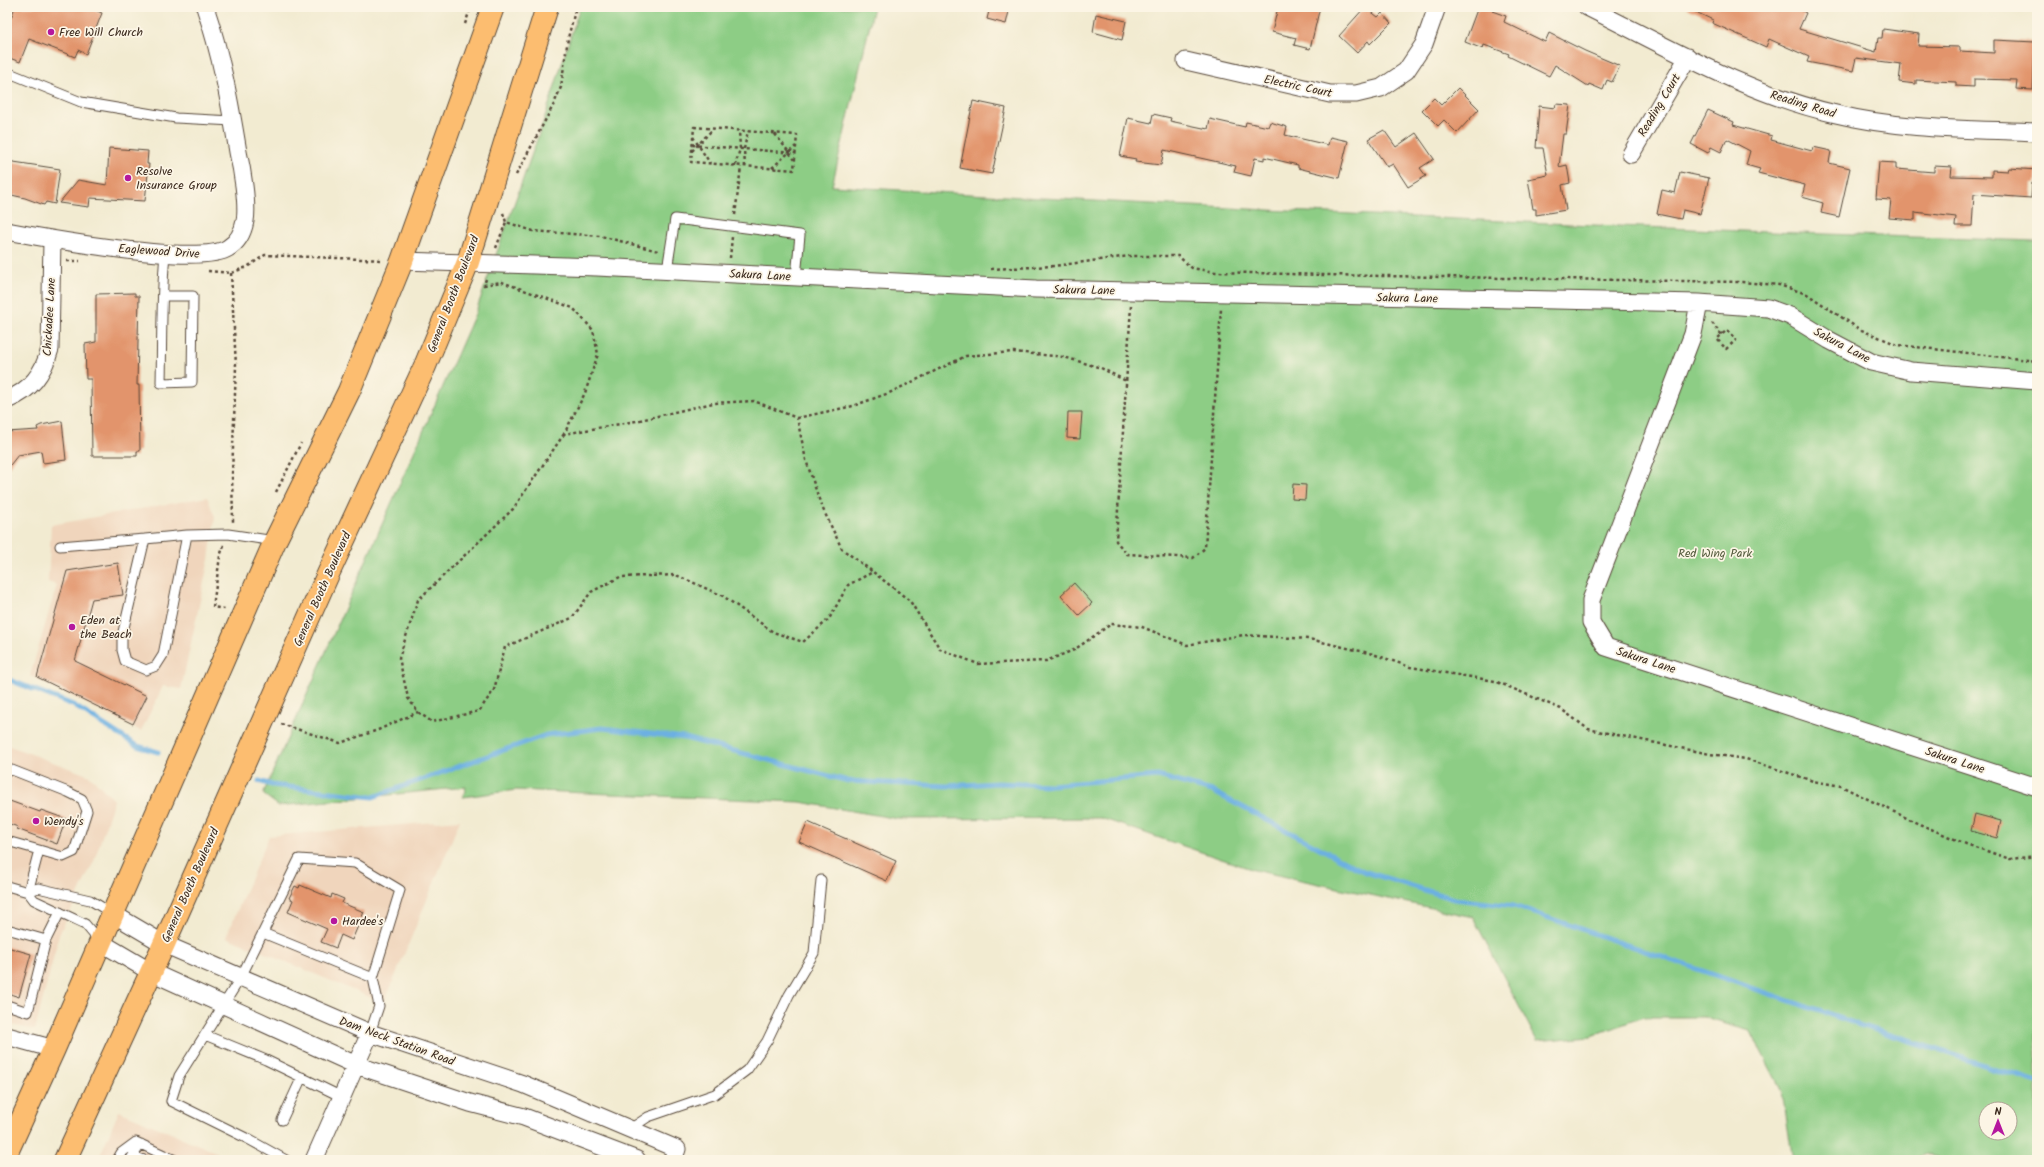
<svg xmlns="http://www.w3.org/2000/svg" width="2044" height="1167" viewBox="0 0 2044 1167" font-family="Kalam,sans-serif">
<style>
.built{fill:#f0d5bc}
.green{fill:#8dcd85;stroke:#647c52;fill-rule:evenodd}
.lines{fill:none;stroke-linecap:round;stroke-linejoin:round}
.stream{stroke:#6cb0e2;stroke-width:5}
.building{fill:#e2946c}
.lane-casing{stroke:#564739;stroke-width:11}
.street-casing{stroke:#564739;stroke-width:19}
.highway-casing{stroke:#564739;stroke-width:24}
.path{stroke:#564739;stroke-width:2.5;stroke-dasharray:3 3;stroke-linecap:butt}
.lane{stroke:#fff;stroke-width:9}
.street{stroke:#fff;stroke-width:17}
.highway{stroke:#fcbd6f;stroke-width:22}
.poi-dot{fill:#b5179e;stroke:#fcf5e5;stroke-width:1.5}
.labels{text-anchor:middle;stroke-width:3.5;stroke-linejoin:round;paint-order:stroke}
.poi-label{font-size:12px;fill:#3b2a1e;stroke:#fcf5e5;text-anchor:start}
.street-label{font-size:12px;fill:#3b2a1e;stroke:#fcf5e5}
.park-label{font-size:12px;fill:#545b3d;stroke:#fcf5e5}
</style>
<rect width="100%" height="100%" fill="#fcf5e5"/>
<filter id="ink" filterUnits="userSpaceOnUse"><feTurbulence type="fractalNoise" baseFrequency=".025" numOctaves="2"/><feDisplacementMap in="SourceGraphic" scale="8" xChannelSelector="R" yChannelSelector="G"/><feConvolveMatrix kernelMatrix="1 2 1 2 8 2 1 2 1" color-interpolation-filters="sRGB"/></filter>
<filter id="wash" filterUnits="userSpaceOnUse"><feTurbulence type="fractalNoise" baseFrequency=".012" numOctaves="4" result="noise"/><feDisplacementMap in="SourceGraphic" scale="16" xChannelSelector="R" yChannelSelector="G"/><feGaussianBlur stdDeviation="0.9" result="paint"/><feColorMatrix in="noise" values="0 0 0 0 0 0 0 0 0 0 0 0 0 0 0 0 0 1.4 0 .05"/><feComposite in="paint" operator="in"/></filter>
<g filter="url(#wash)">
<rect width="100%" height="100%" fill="#f2ebd1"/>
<path class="built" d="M207,497L215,517L209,559L181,689L163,686L141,731L30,676L57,585L48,582L51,525Z
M7,745L90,776L114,800L94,861L59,935L35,1030L7,1024Z
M460,820L384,1003L226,937L269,836Z
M119,1111L234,1160H98Z"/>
<path class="green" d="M580,7H874L832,186C1233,210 1635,229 2037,241V1160H1941L1927,1153L1910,1160H1793L1782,1091L1750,1030L1705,1017H1643L1591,1036L1537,1041L1473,917L1254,870L1101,818L899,819L800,802L516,790L463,797L466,787L279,806L263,794L475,314L544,120ZM1986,1109H2010V1133H1986Z"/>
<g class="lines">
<path class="stream" d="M7,679L73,705L137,746L158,752
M259,781L272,785L373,797L546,735L602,728L685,738L848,781L946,786L997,783L1051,785L1158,776L1212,791L1363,871L1454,899L1514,906L1857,1024L2037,1082"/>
</g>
<g id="blocks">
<path class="building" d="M15,7H96L95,10L102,13L86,54L78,50L75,57L29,39L20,62L7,57V28Z
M990,7H1010L1006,24L987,19Z
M1278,7H1320L1310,49L1294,45L1296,38L1272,32Z
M1365,7L1378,17L1382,13L1391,23L1370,44L1368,41L1357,53L1339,36Z
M1478,7H1493L1492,11L1506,16L1504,22L1545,42L1549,33L1585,51L1620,66L1612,82L1607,80L1603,90L1589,84L1588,86L1555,65L1549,76L1508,56L1509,54L1484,45L1483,49L1465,42Z
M1685,7H1796L1806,13L1799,29L1876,52L1878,38H1882L1883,29L1919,34L1918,46L1960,47V51L1994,53V40L2035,42L2033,90L2016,89L2017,80L1974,79V87L1956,86V82L1916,80V84L1899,82L1901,64L1856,58L1853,71L1807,62L1809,57L1769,39L1766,47L1712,23L1713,20Z
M1096,14L1126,21L1122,40L1093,32Z
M1458,88L1479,109L1457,133L1444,120L1438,126L1422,110L1434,98L1441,105Z
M973,101L1006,108L992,174L960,168Z
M1556,104L1570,105L1566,134H1563L1559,167L1567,165L1570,183L1562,185L1566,210L1536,215V209H1533L1528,179L1548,175L1543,148H1536L1539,106L1555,108Z
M1708,110L1734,122L1733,125L1772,136L1771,140L1812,151L1813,147L1831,151L1829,163L1850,168L1839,217L1821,213L1823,203L1802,197L1805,185L1758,173L1760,169L1746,165L1750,151L1727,139L1721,152L1711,147L1708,153L1691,144Z
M1153,114L1171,118L1170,121L1208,129L1210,119L1245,127L1246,122L1268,127L1270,122L1287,127L1285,135L1328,145L1330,137L1348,141L1339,178L1298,168V165L1264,157V160L1255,158L1251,176L1234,172L1236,166L1164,150L1161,165L1135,162L1136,159L1120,156L1128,118L1151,123Z
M1384,130L1396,147L1416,133L1434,159L1420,168L1426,176L1408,187L1393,164L1387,167L1368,139Z
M109,148L148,151L147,164H149L145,201L90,198L89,207L59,203L78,180L107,185Z
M7,161L60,169L55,204L46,202L44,205L25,198L7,194Z
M1879,162L1896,163V169L1934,172V166L1952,167L1951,176L1992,177V170L2008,171L2009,168L2037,170L2036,183H2032L2031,198L1974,194L1972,226H1955L1956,217L1915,212V220L1889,218L1891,200L1876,199Z
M1680,172L1709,178L1700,214L1683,210L1681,219L1657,214L1662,190L1675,193Z
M135,293V296H139L137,385H139L140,451H137V456H92L91,379H86L85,344L96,342V294Z
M1068,412H1082L1080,439L1067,438Z
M62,421L66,460L43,463L41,451L18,455L7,469V432L38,430L37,427L41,425Z
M1293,484L1306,485L1305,500L1292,499Z
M118,563L123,595L92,599L75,661L147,696L133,724L37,677L67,571Z
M1074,583L1092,603L1079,615L1061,595Z
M7,800L40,812L41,810L66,819L57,844L17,829L18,827L7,823Z
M1975,814L2001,821L1997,838L1971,831Z
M808,822L896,861L887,881L799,842Z
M300,885L331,898L332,894L344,899L342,903L364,912L352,940L341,935L336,948L321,942L327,929L288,912L293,900L289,898L295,886L299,888Z
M7,947L31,954L19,997L7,993Z"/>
</g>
</g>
<g filter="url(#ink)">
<use href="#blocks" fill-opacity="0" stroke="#564739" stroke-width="1"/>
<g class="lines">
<g class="lane-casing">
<path id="lane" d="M7,72L81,102L176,118L233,121
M667,270L675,219L800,235L796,277
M163,296H193L192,382L161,383C162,340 161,296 165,254
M187,535L163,655L156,666L146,670L125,661L122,650V636L145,539L187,535L228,534L275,541
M60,546L145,539
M7,771L12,770L68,792L82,799L87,811L74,852L63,857L39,850L28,892L7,886
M7,841L39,850
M7,929L46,940
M263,933L373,978
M100,942L85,924L34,900L28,892L38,888L90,900L113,914
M7,1005L28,1012L46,940L60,912
M205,1035L266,1060L342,1097
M282,1120L302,1077
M630,1129L648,1117L715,1094L747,1070L767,1041L789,995L814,953L821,880
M133,1156L144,1160
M117,1160L121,1153L136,1142L175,1160
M130,1160L141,1144
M286,1160L248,1139L171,1101L179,1076L241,977L299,859L355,863L400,890L373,978L379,1006L370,1033"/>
</g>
<g class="street-casing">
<path id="street" d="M1587,7C1668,47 1747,94 1836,114C1901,130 1970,129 2037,132
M1186,61L1330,94H1356L1381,88L1406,71L1424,44L1437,7
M1631,154L1688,57
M7,231C44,238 201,267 228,248C238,242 243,232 245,221C248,204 242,169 238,152C230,103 221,54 205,7
M402,261L597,267L1036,289L1699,303L1768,308L1790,316L1829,340L1871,362L1911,371L2037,381
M1699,303L1693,334L1591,600V622L1606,647L2037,787
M7,400C31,390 43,374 50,349L52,240
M113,914L164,944L370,1033L523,1084L677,1149L673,1160
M100,942L151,972L356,1065L470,1103L524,1117L637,1160
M7,1036L54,1049
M314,1160L370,1033"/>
</g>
<g class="highway-casing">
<path id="highway" d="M7,1152L54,1049L275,541L349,391L402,261L493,7
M65,1160L164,944L329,572L425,366L468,262L547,7"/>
</g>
<path class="path" d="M465,24L471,7
M694,127L797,135L794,170L691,162Z
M775,134L795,160
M693,137L710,163
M692,145L796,153
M692,151L713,129
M735,166L740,149L739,130
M745,167L744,149L748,131
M772,168L796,146
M516,175L554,104L561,87L568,38L576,7
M503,213L506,222
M735,215L741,167
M496,248L506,222L533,231L601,236L658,251
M730,258L732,237
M67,261H80
M991,269L1054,266L1129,256H1178L1192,268L1215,272L1324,275L1742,282L1779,285L1807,294L1859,329L1898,345L2037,361
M208,271L231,273L247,267L265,255L383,260
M231,273L236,366L232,475L233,522
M486,279L484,285L502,282L573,308L593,330L598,354L585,393L564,434L636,421L713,403L754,401L797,418L806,460L821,505L842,549L873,572
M1131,306L1116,541L1127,554L1193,558L1205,548L1221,309
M1712,323L1722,335
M1727,330L1736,340L1726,349L1717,339Z
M797,418L853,406L889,393L966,356L1014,352L1064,357L1101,368L1126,381
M564,434L513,509L418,600L399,658L408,698L418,712L432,722L479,711L494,690L505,647L572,618L591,592L620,577L676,575L723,596L773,632L803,642L829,619L848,585L873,572L910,601L940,649L978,664L1046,661L1074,650L1111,624L1142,627L1187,645L1243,635L1309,639L1373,654L1410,667L1495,681L1561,709L1588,729L1710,754L1746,759L1813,781L1841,786L1917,823L1966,844L2010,859L2037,856
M276,492L301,443
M224,545L220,556L213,607L225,609
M281,724L340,743L378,730L418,712"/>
<use href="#lane" class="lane"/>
<use href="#street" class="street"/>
<use href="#highway" class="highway"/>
</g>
</g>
<g class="poi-dot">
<circle cx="51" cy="32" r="4"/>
<circle cx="128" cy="178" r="4"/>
<circle cx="72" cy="627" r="4"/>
<circle cx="36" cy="821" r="4"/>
<circle cx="334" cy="921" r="4"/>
</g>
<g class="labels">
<g class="poi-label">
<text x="59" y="36">Free Will Church</text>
<text x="136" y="175">Resolve<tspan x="136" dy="14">Insurance Group</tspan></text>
<text x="80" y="624">Eden at<tspan x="80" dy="14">the Beach</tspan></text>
<text x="44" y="825">Wendy's</text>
<text x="342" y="925">Hardee's</text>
</g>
<g class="street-label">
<text transform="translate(1298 86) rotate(12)" y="4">Electric Court</text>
<text transform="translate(1803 104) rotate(17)" y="4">Reading Road</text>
<text transform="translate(1659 105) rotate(-59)" y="4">Reading Court</text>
<text transform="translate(159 251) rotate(4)" y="4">Eaglewood Drive</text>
<text transform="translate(760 275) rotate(3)" y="4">Sakura Lane</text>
<text transform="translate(1084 290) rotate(1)" y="4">Sakura Lane</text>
<text transform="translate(453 294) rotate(-69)" y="4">General Booth Boulevard</text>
<text transform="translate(1407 298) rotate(1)" y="4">Sakura Lane</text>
<text transform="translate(49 317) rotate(-87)" y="4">Chickadee Lane</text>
<text transform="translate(1842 345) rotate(28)" y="4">Sakura Lane</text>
<text transform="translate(322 589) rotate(-66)" y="4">General Booth Boulevard</text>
<text transform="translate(1646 660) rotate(18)" y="4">Sakura Lane</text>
<text transform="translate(1955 760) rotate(18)" y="4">Sakura Lane</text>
<text transform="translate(190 885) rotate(-66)" y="4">General Booth Boulevard</text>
<text transform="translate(397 1041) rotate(20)" y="4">Dam Neck Station Road</text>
</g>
<g class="park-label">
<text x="1715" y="557">Red Wing Park</text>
</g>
</g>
<rect width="2044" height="1167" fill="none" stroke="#fcf5e5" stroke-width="24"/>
<g transform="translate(1998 1121)"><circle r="19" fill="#fcf5e5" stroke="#afa495"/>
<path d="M0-3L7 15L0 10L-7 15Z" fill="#b5179e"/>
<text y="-6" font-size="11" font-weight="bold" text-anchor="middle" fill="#3b2a1e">N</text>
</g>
</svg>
